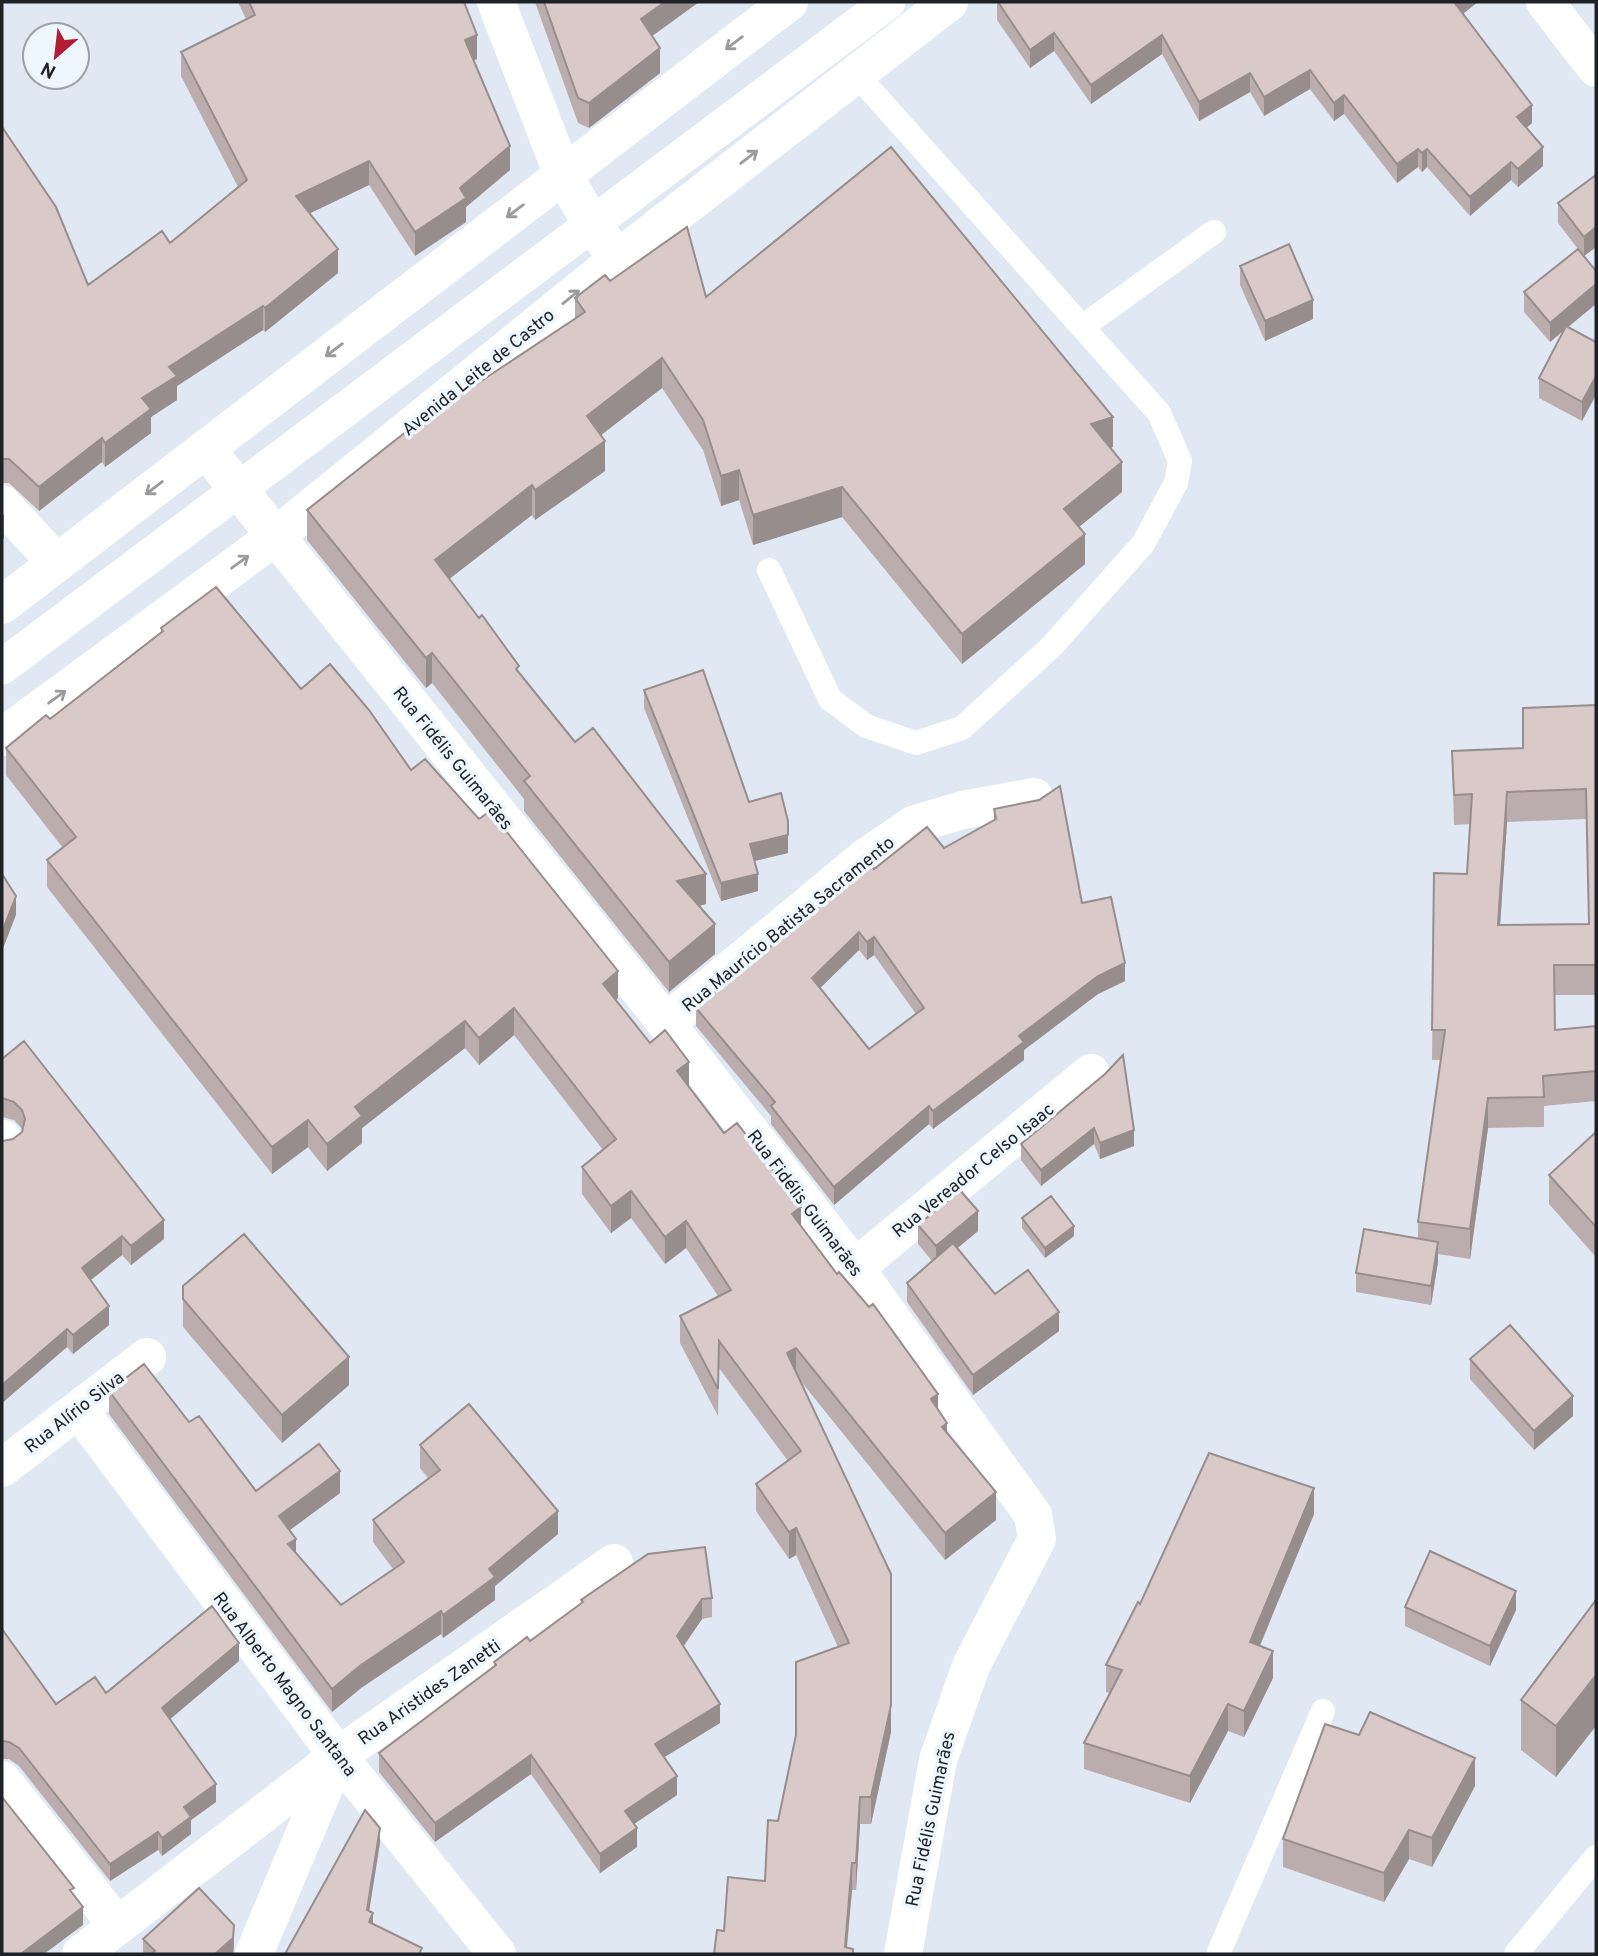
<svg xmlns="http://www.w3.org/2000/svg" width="1598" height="1956" viewBox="0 0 1598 1956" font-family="Overpass,sans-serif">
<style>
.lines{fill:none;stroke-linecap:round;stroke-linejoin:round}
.service{stroke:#fff;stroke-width:24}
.pedestrian{stroke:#fff;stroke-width:35}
.minor{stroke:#fff;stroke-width:38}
.tertiary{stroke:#fff;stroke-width:38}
.trunk{stroke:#fff;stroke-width:38}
.wall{fill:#bbadad;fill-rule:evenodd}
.shaded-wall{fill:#988d8d}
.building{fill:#d9c9c9;stroke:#988d8d;stroke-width:2;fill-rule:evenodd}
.oneway{stroke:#9a9b9d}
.labels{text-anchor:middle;stroke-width:7;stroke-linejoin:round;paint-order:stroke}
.street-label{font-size:18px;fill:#1e2125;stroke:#eef6fe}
</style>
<rect width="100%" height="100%" fill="#dfe8f3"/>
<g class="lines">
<path class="service" d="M1082,327L1214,232
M769,570L830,699L866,726L916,743L962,728L1051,647L1143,544L1176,483L1180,461L1159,413L856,74
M1218,1954L1323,1711
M1516,1954L1596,1857"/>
<path class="pedestrian" d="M2,667L888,2"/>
<path class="minor" d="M496,2L563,175L592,224L618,259
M206,449L666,1023L855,1268L1033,1515L1037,1539L971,1666L938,1760L903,1954
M2,504L57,563
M666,1023L865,858L915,824L963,810L1034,797
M2,1139H3
M855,1268L1091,1073
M79,1410L338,1756L497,1954
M2,1468L147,1357
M2,1780L117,1925
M81,1954L338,1756L614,1563
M254,1954L336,1759"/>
<path class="tertiary" d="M1545,2L1596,68"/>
<path class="trunk" d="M2,605L789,2
M2,737L276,536L638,243L949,2"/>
</g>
<path class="wall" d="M238,2H464L477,59L474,60L510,170L466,207V222L415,256L369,185L310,213L338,273L265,332L263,330L177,386V400L151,417V433L105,467L102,462L39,511L9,483H2V127L88,285L170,243L238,187L181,76V52L246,19Z
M535,2H699L652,36L660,73L589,128L578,123Z
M997,2L1463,14L1532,123L1526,128L1543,166L1518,187L1511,180L1470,216L1427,167L1422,172L1418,167L1397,183L1344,114L1334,121L1310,89L1264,116L1250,92L1199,121L1162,54L1091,104L1054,51L1030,68L997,20Z
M1558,203L1596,247L1584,256L1568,327L1596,342L1582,421L1539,398V378L1564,330L1550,342L1524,312V292L1578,249L1558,223Z
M1240,266L1313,319L1265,341L1240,285Z
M610,281L706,297L1113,447L1110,448L1122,492L1079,527L1085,564L962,664L842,517L753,545L739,500L721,506L703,450L662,388L600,435L605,471L535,520L532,515L449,579L519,672L706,904L699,906L715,954L669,992L524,811V799L432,683L426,688L307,540V510L575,319V298Z
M161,628L301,689L411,770L618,998L616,1000L650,1043L689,1087L724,1133L801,1226L938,1410L947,1433L996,1520L945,1560L799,1379L891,1732L871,1824H860L856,1890H852L847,1948L853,1954L724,1931L765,1881L778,1821L838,1647L796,1555L789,1559L756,1511V1484L788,1461L719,1368L718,1416L680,1343V1316L718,1296L686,1248L665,1264L631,1218L611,1233L582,1194V1167L603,1150L514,1035L479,1065L465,1048L362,1128V1143L327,1171L308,1147L272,1174L47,887V860L63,848L6,775V748L50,719L161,633Z
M644,690L749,802L788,853L754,861L758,891L721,901L644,708Z
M1596,705V995H1555V1030L1596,1026V1101L1544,1106V1127L1488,1128L1470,1259L1438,1254V1262L1431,1305L1356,1292V1273L1418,1239V1222L1441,1060H1432L1434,873L1467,874L1470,824L1454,825L1452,751L1523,748ZM1586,819L1589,924L1500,925L1507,822Z
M994,809L1082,903L1125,981L1098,994L1024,1050V1060L933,1129L929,1124L834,1205L771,1124V1116L696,1026V1008L874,869L944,848L994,820ZM859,950L867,960L874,955L916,1014L869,1049L820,988Z
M2,1059L164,1239L131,1265L122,1255L91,1280L109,1325L73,1354L67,1347L2,1403V1141L13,1139L22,1132V1129L14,1120L2,1117Z
M1105,1074L1134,1146L1100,1159L1094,1144L1041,1186L1021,1160V1144Z
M1596,1132V1257L1549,1204V1175Z
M1022,1218L1074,1236L1045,1258L1022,1228Z
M918,1225L978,1231L957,1248L995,1294L1059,1331L973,1395L907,1302V1283L932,1261L918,1244Z
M183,1286L349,1385L282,1443L183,1327Z
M1470,1359L1573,1416L1534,1450L1470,1379Z
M109,1391L189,1422L256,1491L340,1493L290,1530L296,1552L341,1605L393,1569L373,1542V1520L428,1478L420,1468V1445L558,1534L495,1586V1600L443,1638L441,1634L361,1688L332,1712L109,1414Z
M1314,1514L1260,1646L1273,1678L1244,1737L1228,1731L1190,1803L1084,1769V1743L1110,1693L1106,1692V1665L1140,1604Z
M712,1598V1617L702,1619L684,1646L720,1723L664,1757L677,1795L634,1824L637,1847L600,1873L531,1774L435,1842L379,1772V1753L494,1667V1662L530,1641L581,1604V1600Z
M1596,1600L1556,1777L1521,1750V1700Z
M1405,1607L1516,1610L1490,1666L1405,1626Z
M2,1629L56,1704L106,1693L239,1661L170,1719L216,1802L191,1820V1834L162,1856L158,1850L110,1881L19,1766L9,1759H2Z
M1475,1786L1432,1867L1409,1859L1384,1902L1283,1867V1839Z
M143,1939L234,1944L233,1954H143Z"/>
<path class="shaded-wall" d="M665,2H699L641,44V19Z
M1454,2H1478L1454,21Z
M1054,33V51L1030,68V50Z
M477,35V59L465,64V40Z
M1162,35V54L1091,104V85Z
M660,48V73L589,128V103Z
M1310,70V89L1264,116V97Z
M1250,73V92L1199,121V102Z
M1344,95V114L1334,121V103Z
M1532,105V123L1517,136V117Z
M510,146V170L466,207V222L415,256V232L460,188Z
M1543,147V166L1518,187V169Z
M1418,149V167L1397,183V164Z
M1427,149V167L1422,172V153Z
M369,161V185L296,220V196Z
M1511,162V180L1470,216V197Z
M1596,227V247L1584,256V237Z
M338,249V273L265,332V308Z
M1596,284V304L1550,342V323Z
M1313,300V319L1265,341V321Z
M263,306V330L177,386V400L151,417V433L105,467V443L169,367Z
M662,358V388L587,446V416Z
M1596,376V395L1582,421V402Z
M1113,417V447L1091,454V424Z
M102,438V462L39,511V487Z
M605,441V471L535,520V490Z
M1122,462V492L1064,539V509Z
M739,470V500L721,506V476Z
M532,485V515L435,590V560Z
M842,487V517L753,545V515Z
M4,514V538L2,540V544V516Z
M1085,534V564L962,664V634Z
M432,653V683L426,688V658Z
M1507,792V822L1498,955V925Z
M788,835V853L750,862V844Z
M706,874V904L677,912V881Z
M758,874V891L721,901V883Z
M16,896V915L2,951V932Z
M715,924V954L669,992V962Z
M859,932V950L812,996V978Z
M874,937V955L867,960V942Z
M1125,963V981L1098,994L1024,1050V1060L933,1129V1111L1019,1036L1098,976Z
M618,971V998L603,1011V984Z
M514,1008V1035L479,1065V1038Z
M465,1021V1048L362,1128V1143L327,1171V1144L355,1107Z
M689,1062V1089L677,1071Z
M1488,1098V1128L1470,1259V1229Z
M929,1106V1124L834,1205V1187Z
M308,1120V1147L272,1174V1147Z
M1094,1128V1144L1041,1186V1170Z
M1134,1130V1146L1100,1159V1143Z
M631,1191V1218L611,1233V1206Z
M801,1207V1234L792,1214Z
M978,1211V1231L936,1266V1246Z
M164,1220V1239L131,1265V1246Z
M686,1221V1248L665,1264V1237Z
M1074,1226V1236L1045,1258V1248Z
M122,1236V1255L82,1287V1268Z
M1438,1242V1262L1431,1305V1286Z
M109,1306V1325L73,1354V1335Z
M1059,1312V1331L973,1395V1375Z
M67,1329V1347L2,1403V1385Z
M796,1348V1375L787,1353Z
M349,1357V1385L282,1443V1415Z
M938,1394V1421L931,1399Z
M1573,1396V1416L1534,1450V1431Z
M947,1423V1450L942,1427Z
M340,1471V1493L279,1538V1516Z
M1314,1488V1514L1250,1669V1642Z
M996,1492V1520L945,1560V1533Z
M558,1511V1534L495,1586V1600L443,1638V1615L489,1569Z
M796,1528V1555L789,1559V1532Z
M296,1539V1561L288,1544Z
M891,1574V1732L871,1824V1797Z
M1516,1591V1610L1490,1666V1646Z
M702,1599V1619L677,1655V1636Z
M441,1611V1634L361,1688L332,1712V1689L361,1665Z
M239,1643V1661L162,1726V1708Z
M1273,1651V1678L1244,1737V1711Z
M1596,1675V1726L1556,1777V1726Z
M720,1704V1723L655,1763V1744Z
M1228,1704V1731L1190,1803V1776Z
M531,1755V1774L435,1842V1823Z
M1475,1758V1786L1432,1867V1838Z
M677,1776V1795L625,1830V1811Z
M216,1784V1802L191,1820V1834L162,1856V1838L184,1807Z
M860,1797V1824L856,1890V1863Z
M380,1828V1843L367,1925V1910Z
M637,1828V1847L600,1873V1854Z
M1409,1830V1859L1384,1902V1873Z
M158,1832V1850L110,1881V1864Z
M852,1863V1890L846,1954L845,1947Z
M83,1907V1925L44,1954H21Z
M373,1913V1928L369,1922Z
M234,1925V1944L233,1954H215Z"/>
<path class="building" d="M249,2H464L477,35L465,40L510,146L460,188L466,198L415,232L369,161L296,196L338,249L265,308L263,306L169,367L177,376L142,398L151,409L105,443L102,438L39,487L9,459H2V127L56,207L88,285L162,231L170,243L247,180L181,52L255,15Z
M544,2H665L641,19L660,48L589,103L578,98Z
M998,2H1455H1454L1532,105L1517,117L1543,147L1518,169L1511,162L1470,197L1427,149L1422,153L1418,149L1397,164L1344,95L1334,103L1310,70L1264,97L1250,73L1199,102L1162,35L1091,85L1054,33L1030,50Z
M891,147L1113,417L1091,424L1122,462L1064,509L1085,534L962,634L842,487L753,515L739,470L721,476L703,420L662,358L587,416L605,441L535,490L532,485L435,560L479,618L482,615L519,666L516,669L575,742L593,728L706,874L677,881L715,924L669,962L524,781L530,776L432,653L426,658L307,510L412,427L585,312L575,298L605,275L610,281L687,227L706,297Z
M1596,175V227L1584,237L1558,203Z
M1289,244L1313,300L1265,321L1240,266Z
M1578,249L1596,271V284L1550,323L1524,292Z
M1566,326L1596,342V376L1582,402L1539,378Z
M216,587L301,689L330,664L369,710L411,770L425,759L479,819L490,811L618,971L603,984L650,1043L665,1030L689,1062L677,1071L724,1133L737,1123L801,1207L792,1214L837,1274L839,1272L869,1307L873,1304L938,1394L931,1399L947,1423L942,1427L996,1492L945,1533L796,1348L787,1353L891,1574V1705L871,1797H860L856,1863H852L845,1947L853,1949V1954H714L717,1930L724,1931L728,1877L765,1881L768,1820L778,1821L796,1735V1662L849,1643L796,1528L789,1532L756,1484L801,1451L719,1341L718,1389L680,1316L731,1290L686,1221L665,1237L631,1191L611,1206L582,1167L616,1139L514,1008L479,1038L465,1021L355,1107L362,1116L327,1144L308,1120L272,1147L47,860L76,837L6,748L46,715L50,719L163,631L161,628Z
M703,670L749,802L781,793L788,821V835L750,844L758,874L721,883L644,690Z
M1596,705V965H1554L1555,1030L1596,1026V1071L1543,1076L1544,1097L1488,1098L1470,1229L1418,1222L1445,1030H1432L1434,873L1467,874L1472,794L1454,795L1452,751L1523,748V708ZM1586,789L1589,924L1498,925L1507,792Z
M1060,786L1082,903L1111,897L1125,963L1098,976L1019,1036L1024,1042L933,1111L929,1106L834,1187L771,1106L775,1102L696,1008L870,864L874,869L927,827L944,848L996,819L994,809L1039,800ZM859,932L867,942L874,937L924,1008L869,1049L812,978Z
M2,874L16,896L2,932Z
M24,1041L164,1220L131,1246L122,1236L82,1268L109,1306L73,1335L67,1329L2,1385V1141L13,1139L22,1132L25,1119L22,1110L14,1102L2,1098V1059Z
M1123,1055L1134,1130L1100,1143L1094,1128L1041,1170L1021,1144L1105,1074Z
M1596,1132V1227L1549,1175Z
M960,1190L978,1211L936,1246L918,1225Z
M1051,1196L1074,1226L1045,1248L1022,1218Z
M1364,1229L1438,1242L1431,1286L1356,1273Z
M244,1234L349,1357L282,1415L183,1299V1286Z
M953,1243L995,1294L1028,1270L1059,1312L973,1375L907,1283Z
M1510,1325L1573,1396L1534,1431L1470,1359Z
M144,1364L189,1422L199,1416L256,1491L319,1444L340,1471L279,1516L296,1539L288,1544L341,1605L404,1562L373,1520L440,1470L420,1445L469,1404L558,1511L489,1569L495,1577L443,1615L441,1611L361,1665L332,1689L109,1391Z
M1209,1453L1314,1488L1250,1642L1273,1651L1244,1711L1228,1704L1190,1776L1084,1743L1122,1670L1106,1665L1138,1602L1140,1604Z
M705,1547L712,1598L702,1599L677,1636L720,1704L655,1744L677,1776L625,1811L637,1828L600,1854L531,1755L435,1823L379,1753L496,1665L494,1662L527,1637L530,1641L583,1602L581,1600L648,1554Z
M1430,1551L1516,1591L1490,1646L1405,1607Z
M1596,1600V1675L1556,1726L1521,1700Z
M212,1606L239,1643L162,1708L216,1784L184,1807L191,1817L162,1838L158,1832L110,1864L19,1748L9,1742L2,1741V1629L56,1704L95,1677L106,1693Z
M1370,1712L1475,1758L1432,1838L1409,1830L1384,1873L1283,1839L1325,1724L1359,1735Z
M2,1797L74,1888L70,1890L83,1907L21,1954H2Z
M365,1810L380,1828L367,1910L373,1913L369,1922L422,1948L419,1954H285Z
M199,1888L234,1925L233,1938L215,1954H151L155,1951L143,1939Z"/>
<defs><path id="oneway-shaft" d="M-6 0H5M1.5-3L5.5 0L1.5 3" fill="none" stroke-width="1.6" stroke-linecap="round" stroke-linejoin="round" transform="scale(1.75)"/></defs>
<g class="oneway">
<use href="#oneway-shaft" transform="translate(734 43) rotate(143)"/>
<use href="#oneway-shaft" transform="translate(749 157) rotate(-38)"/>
<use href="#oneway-shaft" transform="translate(515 211) rotate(143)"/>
<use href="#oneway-shaft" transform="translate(571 297) rotate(-39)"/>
<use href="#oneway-shaft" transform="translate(334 350) rotate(143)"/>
<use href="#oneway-shaft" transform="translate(154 488) rotate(142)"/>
<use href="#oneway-shaft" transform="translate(240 562) rotate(-36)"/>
<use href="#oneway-shaft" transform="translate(57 697) rotate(-36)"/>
</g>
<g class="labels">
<g class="street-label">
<text transform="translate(478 372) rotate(-39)" y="6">Avenida Leite de Castro</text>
<text transform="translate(453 758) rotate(51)" y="6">Rua Fidélis Guimarães</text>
<text transform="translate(788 924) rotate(-39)" y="6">Rua Maurício Batista Sacramento</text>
<text transform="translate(973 1170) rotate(-39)" y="6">Rua Vereador Celso Isaac</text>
<text transform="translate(805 1203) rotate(53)" y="6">Rua Fidélis Guimarães</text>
<text transform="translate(74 1412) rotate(-38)" y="6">Rua Alírio Silva</text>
<text transform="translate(285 1684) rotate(53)" y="6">Rua Alberto Magno Santana</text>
<text transform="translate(429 1692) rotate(-35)" y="6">Rua Aristides Zanetti</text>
<text transform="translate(930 1819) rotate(-78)" y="6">Rua Fidélis Guimarães</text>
</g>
</g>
<rect width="1598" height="1956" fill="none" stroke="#1e2125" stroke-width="7"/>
<g transform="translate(56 56) rotate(208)"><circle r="33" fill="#eef6fe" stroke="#9ba1a7" stroke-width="2"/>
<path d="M0-5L12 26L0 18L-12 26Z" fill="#b01d34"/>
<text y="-10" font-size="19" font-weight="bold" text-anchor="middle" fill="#1e2125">N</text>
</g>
</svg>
